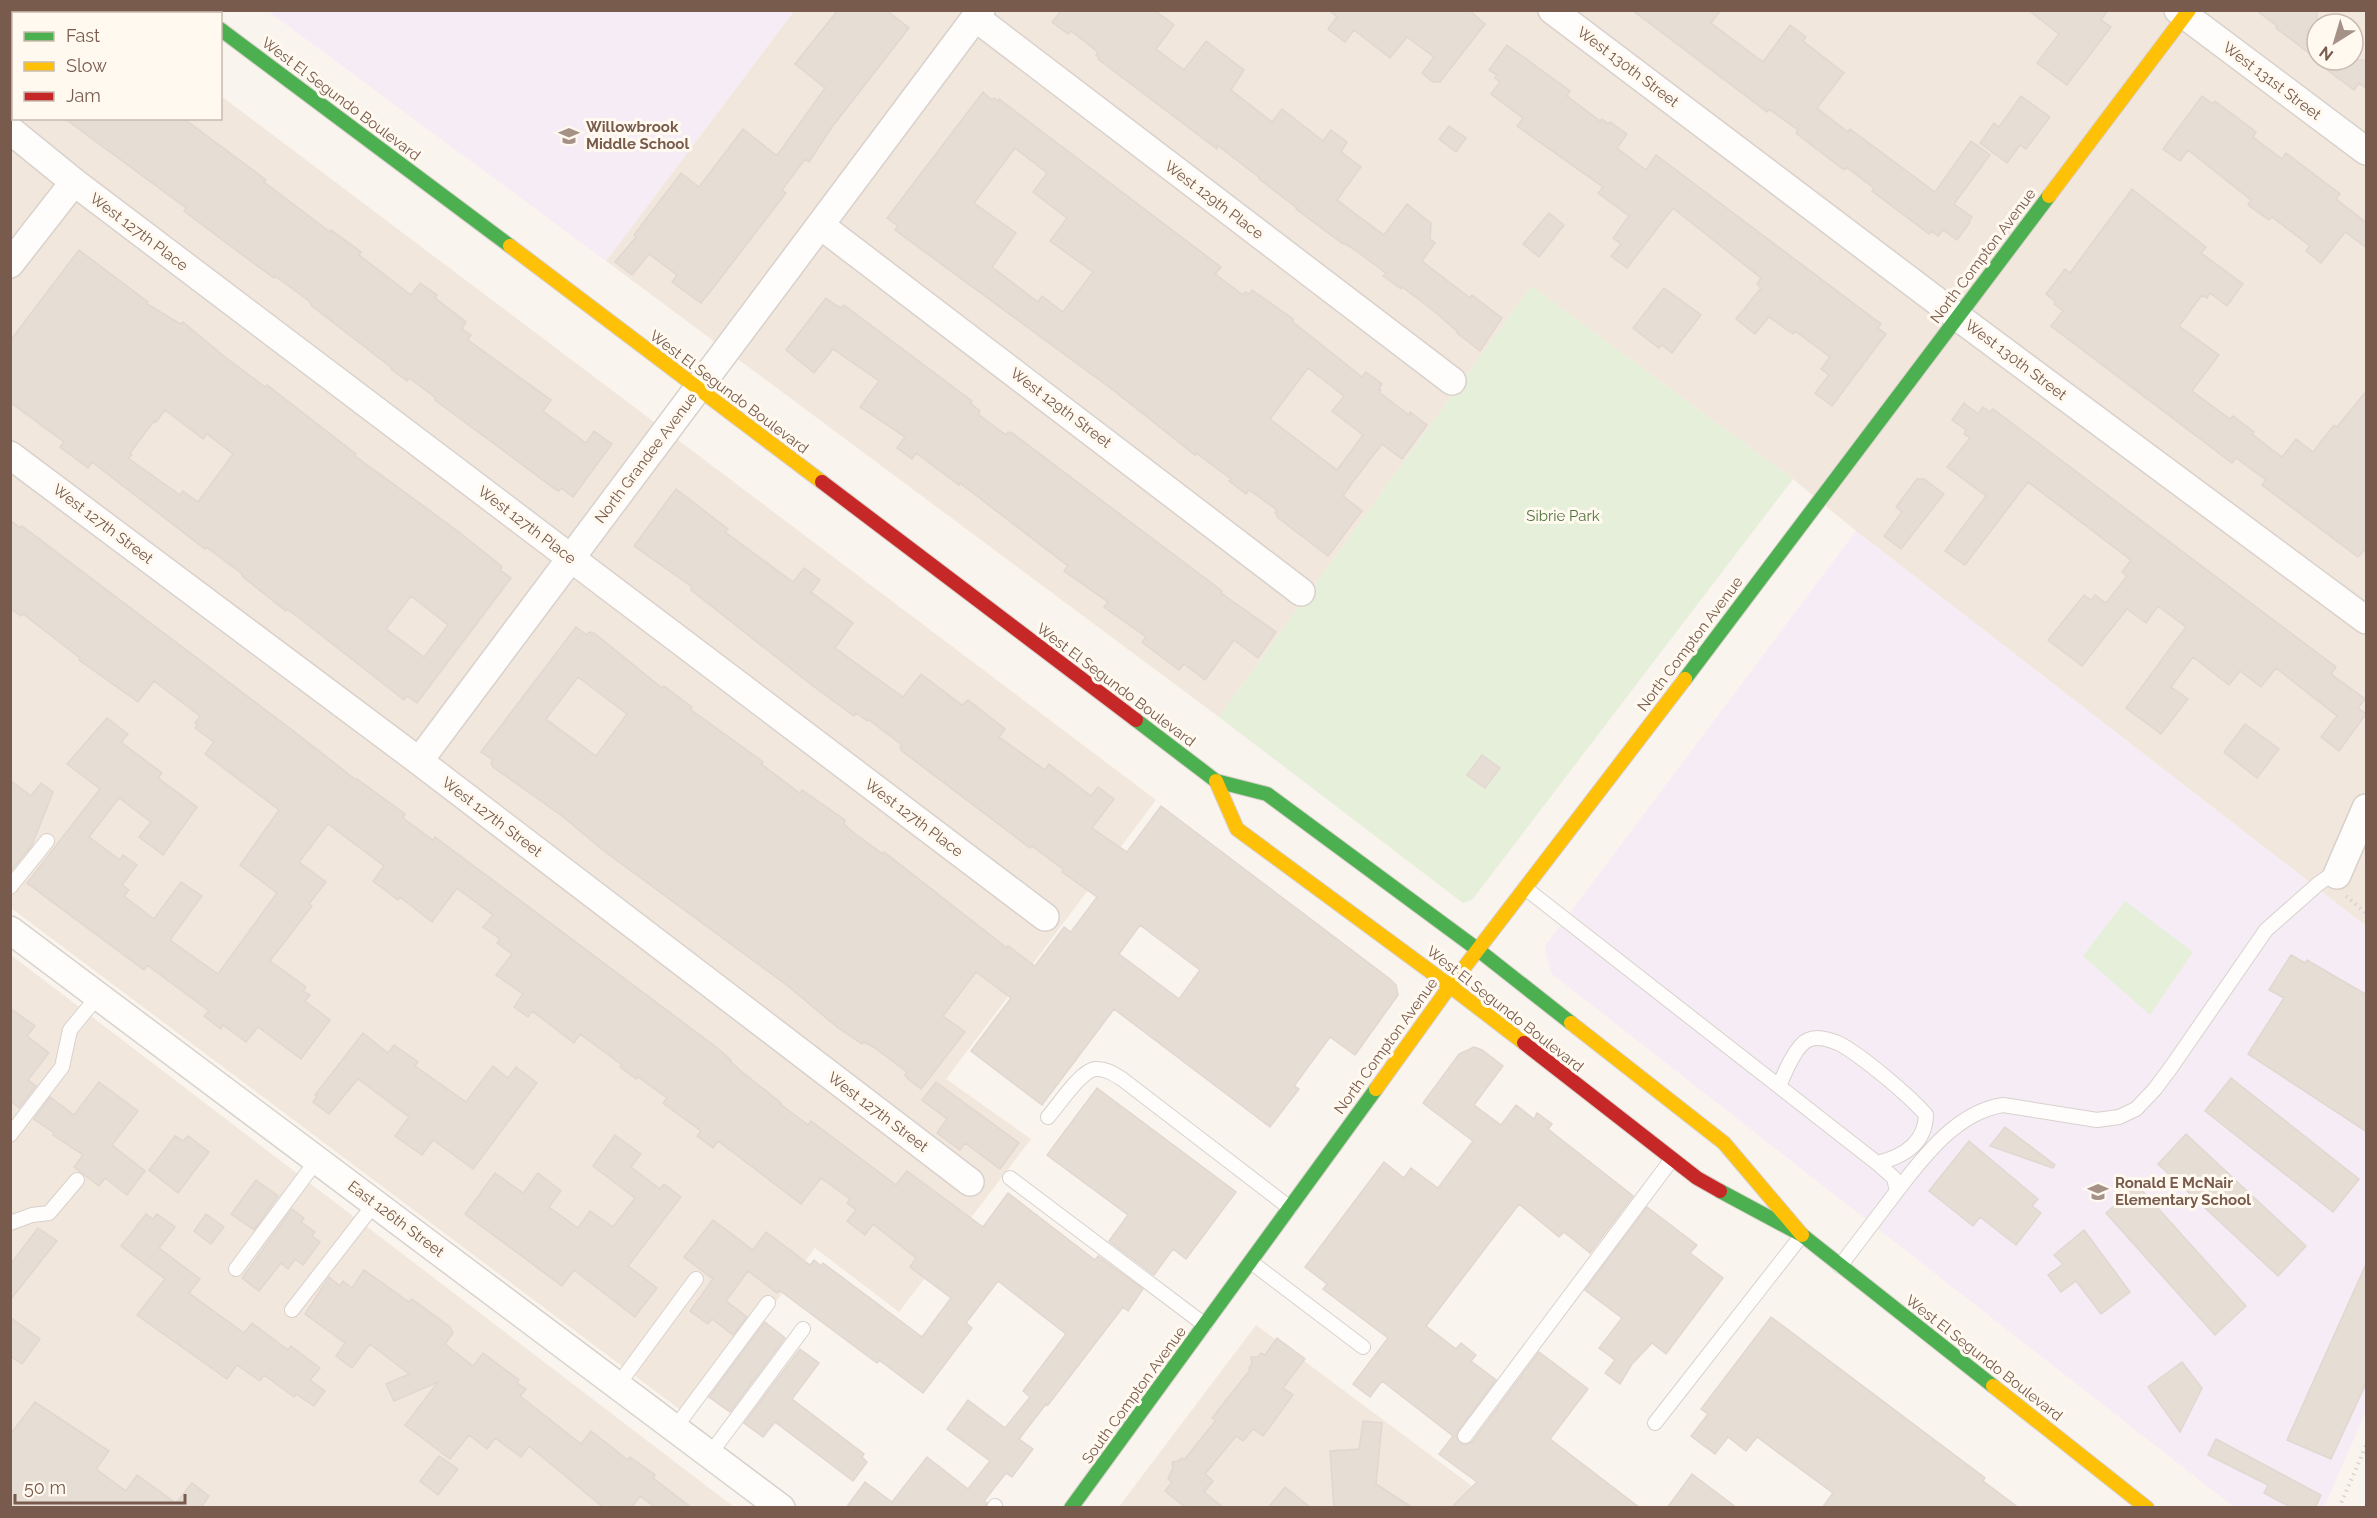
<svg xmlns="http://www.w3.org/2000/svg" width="2377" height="1518" viewBox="0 0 2377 1518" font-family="Raleway,sans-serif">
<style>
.residential{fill:#f2e7dc;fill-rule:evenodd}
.education{fill:#f5ecf5}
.green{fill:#e6efd9}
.building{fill:#e6ddd5;stroke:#e2d7d0;stroke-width:1.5;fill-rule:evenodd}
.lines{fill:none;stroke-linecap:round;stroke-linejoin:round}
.lane-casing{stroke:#d8d1cc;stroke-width:16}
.street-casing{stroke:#d8d1cc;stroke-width:30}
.fast-casing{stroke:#d8d0ca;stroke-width:16}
.slow-casing{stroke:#d8d0ca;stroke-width:16}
.jam-casing{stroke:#d8d0ca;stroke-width:16}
.path{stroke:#dbd3ce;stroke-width:4;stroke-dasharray:1.5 4.5;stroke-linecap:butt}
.lane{stroke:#fefdfc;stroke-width:14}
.street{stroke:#fefdfc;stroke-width:27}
.fast{stroke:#4caf50;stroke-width:14}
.slow{stroke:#ffc107;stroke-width:14}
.jam{stroke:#c62828;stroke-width:14}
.labels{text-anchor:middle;stroke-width:6;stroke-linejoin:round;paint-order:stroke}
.street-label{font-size:15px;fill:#785b4c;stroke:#fff9f0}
.poi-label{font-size:15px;font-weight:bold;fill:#785b4c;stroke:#fff9f0;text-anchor:start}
.park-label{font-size:15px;fill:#527841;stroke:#fff9f0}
</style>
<rect width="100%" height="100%" fill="#f9f4ee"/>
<path class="residential" d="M107,10L111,13L14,14V118H220L221,96L1156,800L946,1079L1031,1139L899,1312L815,1248L691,1418L11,908L10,11Z
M794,11H2366V926L1856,531L1793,479L1531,286L1219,717L606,261ZM2317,24H2353V60H2317Z
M11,955L734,1507H11Z
M1256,1325L1500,1507L1118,1508Z"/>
<path class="education" d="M268,11H794L606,261Z
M1856,531L2366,926V1411L2324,1507H2234L1551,973L1545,946Z"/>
<path class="green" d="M1531,286L1793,479L1472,900L1463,903L1219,717Z
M2125,901L2193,952L2150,1015L2083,956Z"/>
<path class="building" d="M838,10H886L909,28L832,127L809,162L805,159L782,190L786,193L713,288L701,303L672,282L677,275L649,254L632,275L615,262L636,237L634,235L681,173L699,187L743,129L776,155L778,154L825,88L795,64Z
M1062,10H1154L1174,25L1156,49L1184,70L1206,41L1244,70L1231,90L1272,122L1282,109L1323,141L1331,130L1347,142L1341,152L1361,167L1337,200L1384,235L1407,204L1431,223L1430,239L1435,243L1422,261L1470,298L1472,295L1502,318L1480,351L1457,333L1458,332L1434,311L1402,287L1401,289L1383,276L1386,273L1355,250L1344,243L1343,244L1296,209L1297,208L1259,179L1260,178L1217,145V149L1098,59L1099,57L1096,55L1098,52L1071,31L1068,34L1052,22Z
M1329,10H1469L1485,24L1440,82H1433L1422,73L1434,57L1407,37L1390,58L1354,30L1345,42L1328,29L1337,17Z
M1632,10H1721L1711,23L1763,62L1790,25L1806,37L1803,41L1844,73L1817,108L1848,132L1850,129L1935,192L1971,141L1990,155L1954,204L1972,217L1969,221L1970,222L1957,240L1943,230L1938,236L1931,231L1929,234L1872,191L1874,188L1846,167L1844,170L1796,133L1798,130L1769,109L1767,112Z
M2028,10H2108L2101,20L2111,27L2067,85L2037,63L2059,34Z
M2256,10H2317V59L2276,28L2277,26Z
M1507,45L1570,91L1567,96L1600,121L1602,119L1608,124L1610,122L1627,134L1617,148L1646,170L1656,155L1881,324L1878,328L1886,334L1832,406L1815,393L1829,375L1821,369L1830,357L1795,331L1793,334L1769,317L1755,334L1736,319L1761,288L1757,284L1761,278L1673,208L1627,268L1611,256L1621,244L1613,238L1629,216L1598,193L1603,187L1517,126L1523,118L1491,94L1500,82L1495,78L1497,75L1489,70Z
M2314,60H2367V89L2359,83L2354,90Z
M983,92L992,100L994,98L998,101L999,99L1221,267L1215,274L1243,295L1245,292L1249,294L1252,290L1279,309L1293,319V322L1362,377L1366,372L1382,384L1379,389L1381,390L1379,392L1409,415L1410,412L1427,425L1402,459L1382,444L1352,483L1343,496L1362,511L1328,556L1277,517L1278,516L1275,513L1277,510L1249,490L1246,494L1229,481L1231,479L1196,453L1195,455L1113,390L895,230L898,226L887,218ZM1015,148L1047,173L1033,192L1067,218L1050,241L1093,272L1063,312L1042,296L1038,302L992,267L1016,233L974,203ZM1308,368L1344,396L1332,411L1363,435L1337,470L1270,419Z
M2021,96L2050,117L2026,149L2020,145L2007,163L1980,143L1994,123L1999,127Z
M2202,96L2213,104L2215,101L2256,132L2253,137L2282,159L2286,153L2340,194L2336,199L2367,223V248L2345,232L2321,263L2306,251L2310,246L2272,217L2269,220L2248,205L2251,200L2188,150L2180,161L2163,149Z
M64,118H183L266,180L264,182L330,232L331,230L361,252L359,255L411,295L420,283L437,295L435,298L466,322L462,329L471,335L468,340L551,400L543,411L586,443L594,431L612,444L573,497L561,488L559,491L555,489L435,400L436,398L409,378L407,381L391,369L392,368L312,306L309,301L275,276L274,278L241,254L184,211L186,208Z
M1449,126L1466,138L1456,152L1439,139Z
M2132,189L2206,247L2201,253L2243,284L2227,306L2210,293L2207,298L2202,295L2179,326L2219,355L2192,391L2230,419L2233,416L2254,432L2252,434L2282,457L2296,439L2313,452L2334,425L2337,427L2367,390V547L2358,557L2262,485L2266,480L2236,458L2232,463L2051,326L2063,311L2054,304L2056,302L2046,294L2065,269L2070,273Z
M1549,213L1564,225L1539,257L1523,244Z
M79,250L148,302L147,304L177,322L181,324L183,322L225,357L265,387L267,385L356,454L355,456L459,532L499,564L502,567L500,570L511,578L417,703L407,696L404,700L298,617L287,609L286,611L243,577L241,573L206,547L205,549L92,462L88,468L60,447L64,442L10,402V341ZM165,410L203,439L207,434L233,454L198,502L183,491L180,495L128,458L132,455L130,453L154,421L156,422ZM411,596L448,625L424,657L386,629Z
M1664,288L1701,315L1672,353L1662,345L1659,348L1633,328Z
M826,298L837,306L842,308L844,305L972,401L970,403L980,411L978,414L1006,435L1008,432L1012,433L1222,591L1221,593L1276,632L1258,658L1234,640L1205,680L1184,664L1179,670L1142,642L1146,637L1104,607L1108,602L1064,571L1068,566L960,483L959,485L916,453L912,459L897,448L905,437L860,407L879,381L833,349L814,373L786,350Z
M1964,403L1978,414L1983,407L1990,412L1993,409L2336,667L2331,674L2365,699L2358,708L2366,714L2339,751L2321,737L2337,716L2276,668L2261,687L2240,671L2229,685L2193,657L2171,687L2188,699L2161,734L2126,708L2186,627L2158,606L2146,623L2127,609L2082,666L2048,640L2084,595L2091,600L2095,595L2106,603L2127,576L2122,572L2131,560L2028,482L1965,565L1945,551L1986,496L1947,467L1970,438L1964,434L1966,430L1952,420Z
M1917,479H1924L1944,494L1901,549L1884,536L1902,512L1896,507Z
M676,489L728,529L725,532L793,582L804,568L820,580L811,592L853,623L835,648L903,697L921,674L962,705L968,700L1005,729L999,737L1045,770L1049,764L1091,796L1098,787L1114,799L1092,828L1127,852L1161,806L1390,979L1396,985L1398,995L1355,1055L1330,1037L1294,1086L1299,1089L1270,1127L1114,1009L1042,1105L971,1051L1011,998L976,972L943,1016L965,1032L921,1089L908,1079L905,1075L907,1072L875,1048L864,1042L862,1044L837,1027L788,986L604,851L562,816L493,767L491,763L493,760L481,752L576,627L587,635L589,632L594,633L662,688L664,686L692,707L690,709L763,762L761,764L797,791L800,793L802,790L845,820L844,824L854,833L883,854L884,852L1007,948L1008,946L1035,966L1064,927L1071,932L1097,897L1062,872L1064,870L1032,846L1030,848L902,751L900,747L902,745L869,720L867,721L856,713L854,716L813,686L691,590L692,587L634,546ZM578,677L627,714L596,756L546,719ZM1140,925L1200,970L1179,999L1119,954Z
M10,520L20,528L22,526L300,736L356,780L357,779L405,814L403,818L433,840L435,837L716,1047L731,1060L730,1061L741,1071L781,1103L780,1104L808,1125L811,1121L896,1185L907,1171L983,1227L1008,1193L1095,1260L1098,1256L1143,1289L1128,1311L1123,1307L1048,1405L1046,1404L1019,1439L1033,1449L1012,1477L1006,1473L984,1501L987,1503L985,1508H846L865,1482L892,1502L927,1457L968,1489L990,1461L947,1429L968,1400L1005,1428L1030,1397L1023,1391L1066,1334L998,1281L966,1323L972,1328L923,1393L879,1360L877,1363L854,1346L779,1290L777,1293L748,1271L726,1301L747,1317L733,1335L712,1319L708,1324L690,1311L713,1279L684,1257L713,1220L753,1250L766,1232L810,1265L814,1260L821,1266L823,1263L922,1337L951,1298L910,1267L916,1258L873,1224L865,1235L847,1221L856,1210L847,1203L850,1199L821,1178L801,1204L718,1141L713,1148L697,1136L701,1131L663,1103L667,1098L638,1077L636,1079L620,1067L622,1065L580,1034L574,1043L532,1011L528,1017L514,1007L523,994L496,975L512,954L497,943L500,939L483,927L493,915L458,889L457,888L432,922L400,897L398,900L373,881L384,866L328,824L299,862L326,882L309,904L312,906L270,961L306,987L303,991L310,995L305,1001L330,1020L301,1059L258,1027L246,1042L223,1025L221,1029L204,1016L209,1011L147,965L144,970L27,883L100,789L67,764L107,718L128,734L121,742L162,773L158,778L197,807L163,855L139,837L151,822L119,798L89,837L120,860L123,855L137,865L122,885L129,890L124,896L154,919L181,882L202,896L170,940L218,974L277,893L240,865L279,810L205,754L214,742L195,728L198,725L195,723L200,716L154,681L138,702L79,660L80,658L23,614L21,616L10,608Z
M2245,724L2279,749L2257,778L2224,752Z
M1482,755L1500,768L1485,788L1467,775Z
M10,780L31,796L41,783L53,792L32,845L10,872Z
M2291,955L2305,963L2307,960L2367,995V1132L2248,1054L2284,998L2269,990Z
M10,1008L35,1026L27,1036L49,1053L28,1080L36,1086L19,1108L12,1102L10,1104Z
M363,1033L388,1053L394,1045L418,1062L415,1066L466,1102L493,1066L508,1078L516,1067L537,1083L473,1169L433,1140L422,1155L395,1136L409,1117L358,1079L329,1114L313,1102L317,1096L315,1095Z
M1474,1047L1482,1050L1503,1066L1474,1105L1501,1125L1516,1105L1534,1119L1537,1113L1552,1124L1548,1129L1633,1196L1590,1253L1564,1232L1559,1237L1519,1204L1426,1326L1456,1349L1461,1343L1476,1355L1471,1361L1496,1380L1458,1431L1457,1439L1463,1445L1472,1442L1539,1352L1588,1389L1550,1439L1640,1508H1451L1477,1482L1439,1454L1453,1436L1382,1381L1370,1397L1353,1384L1388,1338L1323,1289L1327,1284L1305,1267L1384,1162L1404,1178L1411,1168L1438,1188L1473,1141L1423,1103L1459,1054Z
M2231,1078L2359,1179L2333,1212L2205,1111Z
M99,1082L138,1111L112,1145L145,1171L127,1195L105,1178L99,1186L74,1167L83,1155L53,1135L54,1133L34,1119L50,1097L74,1115Z
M936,1082L1019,1143L1000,1169L965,1143L960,1150L937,1133L947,1119L922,1100Z
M1097,1088L1236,1192L1186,1259L1173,1249L1154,1275L1109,1241L1128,1215L1047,1155Z
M2005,1127L2055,1165L2053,1168L1990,1146Z
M2186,1134L2306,1246L2278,1276L2158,1164Z
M615,1135L641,1154L631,1167L660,1189L664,1184L681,1197L628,1266L657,1288L635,1317L574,1270L562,1286L465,1214L495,1173L523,1193L538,1173L561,1191L549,1207L578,1228L590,1211L613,1227L635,1198L593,1166Z
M175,1136L183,1141L188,1136L209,1152L178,1193L149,1170Z
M1969,1141L2038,1199L2032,1206L2041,1213L2016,1245L1980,1217L1973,1226L1929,1191Z
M256,1180L278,1196L254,1230L231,1214Z
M2137,1185L2246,1306L2215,1335L2106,1213Z
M1647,1207L1697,1245L1690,1253L1723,1278L1666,1354L1652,1343L1632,1364L1620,1384L1605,1373L1615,1360L1599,1348L1622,1318L1585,1290Z
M292,1209L304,1218L301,1222L315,1232L312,1236L320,1242L303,1265L295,1259L288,1269L281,1263L259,1291L242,1278Z
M146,1214L153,1219L157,1214L175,1227L159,1248L200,1279L189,1293L244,1333L252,1323L288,1350L291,1346L320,1368L310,1380L325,1391L314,1406L296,1394L294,1397L264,1375L260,1381L237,1365L227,1379L137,1315L165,1279L121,1246Z
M206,1214L224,1227L211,1244L194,1231Z
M38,1228L57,1241L10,1300V1265Z
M2084,1230L2130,1292L2101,1314L2076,1281L2061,1292L2048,1275L2063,1264L2054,1255Z
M2367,1262V1381L2331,1459L2287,1440Z
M364,1270L409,1302L412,1299L450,1327L453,1333L445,1344L473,1366L483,1353L519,1380L517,1383L526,1389L520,1396L581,1444L591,1431L628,1460L630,1457L655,1475L653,1478L692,1508H656L640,1496L631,1508H604L529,1446L521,1457L495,1438L487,1449L469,1435L450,1459L405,1425L438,1382L394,1401L386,1384L409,1374L370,1344L352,1368L336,1356L345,1343L305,1314L329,1277L340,1286L343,1281L352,1288Z
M10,1317L40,1339L22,1364L10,1356Z
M1771,1317L1985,1478L1983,1481L2019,1508H1822L1833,1493L1757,1437L1746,1451L1728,1437L1715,1454L1691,1436L1708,1414L1701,1409Z
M765,1322L785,1338L730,1412L709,1397Z
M1277,1338L1305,1359L1283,1388L1293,1395L1263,1436L1253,1429L1243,1441L1236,1436L1205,1474L1213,1481L1204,1492L1224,1508H1186L1165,1491L1172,1482L1168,1479L1173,1468L1172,1462L1178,1461L1182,1458L1184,1460L1216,1420L1212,1418L1250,1370L1249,1368L1252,1364L1251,1357H1258L1261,1353L1265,1355Z
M800,1349L819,1363L792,1399L864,1454L862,1457L867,1462L853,1481L775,1422L763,1437L744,1423Z
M2182,1362L2202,1388L2180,1432L2148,1387Z
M35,1402L109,1451L96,1469L126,1491L137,1475L176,1503L192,1483L209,1496L201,1508H10V1435Z
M1363,1421L1382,1423L1376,1484L1413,1508H1334L1330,1451L1359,1449Z
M2216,1439L2321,1495L2315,1508H2292L2264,1493L2268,1485L2208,1455Z
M439,1456L458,1469L438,1495L420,1481Z
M1692,1474L1737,1508H1667Z
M1285,1487L1311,1508H1268Z"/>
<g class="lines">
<g class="lane-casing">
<path id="lane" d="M10,887L47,841
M1525,888L1877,1163L1894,1178L1897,1191L1840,1266
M1779,1086C1784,1074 1796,1045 1808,1040C1818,1035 1831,1040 1840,1044C1862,1056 1910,1096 1926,1115C1925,1144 1903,1157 1877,1163
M1048,1117C1058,1106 1080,1071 1095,1069C1105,1068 1114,1074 1122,1079L1290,1208
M10,1135L62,1067L70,1030L98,996
M1010,1178L1205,1325
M1897,1191C1924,1156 1957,1112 2003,1105L2097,1120L2119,1117L2136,1109L2155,1089L2172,1066L2266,930L2318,884L2328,877L2337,875
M10,1223L32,1215L49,1213L77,1180
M1251,1262L1363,1347
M236,1269L317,1160
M292,1310L375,1203
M618,1385L696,1279
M1655,1423L1802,1235
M675,1428L768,1303
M1465,1436L1672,1159
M710,1454L803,1329
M994,1508L995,1506"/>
</g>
<g class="street-casing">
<path id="street" d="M1552,10L1958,317L2366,620
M2178,10L2366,151
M976,18L1452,381
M10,130L74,182L1045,917
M820,225L1301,592
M10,264L74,182
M10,455L419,761L970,1182
M419,761L981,10
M2337,875L2366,808
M10,930L781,1508"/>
</g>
<g class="fast-casing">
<path id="fast" d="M220,29L510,246
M1685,679L2049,196
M1136,720L1216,781L1267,794L1477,949L1571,1023
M1720,1191L1802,1235L1993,1386
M1071,1508L1376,1089"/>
</g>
<g class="slow-casing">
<path id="slow" d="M2049,196L2189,10
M510,246L822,482
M1216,781L1237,829L1450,986L1524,1043
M1571,1023L1724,1143L1802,1235
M1376,1089L1450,986L1685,679
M1993,1386L2147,1508"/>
</g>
<g class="jam-casing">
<path id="jam" d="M195,10L199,14
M822,482L1136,720
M1524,1043L1697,1178L1720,1191"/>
</g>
<path class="path" d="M2346,896L2366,913
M2339,1508L2366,1446"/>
<use href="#lane" class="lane"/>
<use href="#street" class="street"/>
<use href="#fast" class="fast"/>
<use href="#slow" class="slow"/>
<use href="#jam" class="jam"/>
</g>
<defs>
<g id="school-bare" transform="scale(1.62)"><path d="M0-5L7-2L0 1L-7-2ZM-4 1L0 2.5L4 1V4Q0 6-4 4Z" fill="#a59185" stroke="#fff9f0" stroke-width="2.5" paint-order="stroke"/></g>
</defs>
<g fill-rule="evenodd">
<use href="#school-bare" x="569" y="136"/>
<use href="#school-bare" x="2098" y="1192"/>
</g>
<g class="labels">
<g class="street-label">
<text transform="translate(1628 67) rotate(37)" y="5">West 130th Street</text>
<text transform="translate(2272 81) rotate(37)" y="5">West 131st Street</text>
<text transform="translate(341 99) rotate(37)" y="5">West El Segundo Boulevard</text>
<text transform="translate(1214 200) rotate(37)" y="5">West 129th Place</text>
<text transform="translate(139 232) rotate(37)" y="5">West 127th Place</text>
<text transform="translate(1983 256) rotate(-53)" y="5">North Compton Avenue</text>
<text transform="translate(2016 360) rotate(37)" y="5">West 130th Street</text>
<text transform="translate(729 392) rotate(37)" y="5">West El Segundo Boulevard</text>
<text transform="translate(1061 408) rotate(37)" y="5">West 129th Street</text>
<text transform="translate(646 458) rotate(-53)" y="5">North Grandee Avenue</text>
<text transform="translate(103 524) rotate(37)" y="5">West 127th Street</text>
<text transform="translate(527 525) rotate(37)" y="5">West 127th Place</text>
<text transform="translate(1690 644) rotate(-53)" y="5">North Compton Avenue</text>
<text transform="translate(1116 685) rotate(37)" y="5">West El Segundo Boulevard</text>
<text transform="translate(492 817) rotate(37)" y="5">West 127th Street</text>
<text transform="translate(914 818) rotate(37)" y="5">West 127th Place</text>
<text transform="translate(1505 1009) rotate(38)" y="5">West El Segundo Boulevard</text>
<text transform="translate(1386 1046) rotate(-54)" y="5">North Compton Avenue</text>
<text transform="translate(878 1112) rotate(37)" y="5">West 127th Street</text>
<text transform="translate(396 1219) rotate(37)" y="5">East 126th Street</text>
<text transform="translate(1984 1358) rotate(38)" y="5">West El Segundo Boulevard</text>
<text transform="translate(1134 1395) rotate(-54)" y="5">South Compton Avenue</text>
</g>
<g class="poi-label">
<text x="586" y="132">Willowbrook<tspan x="586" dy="17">Middle School</tspan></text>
<text x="2115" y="1188">Ronald E McNair<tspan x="2115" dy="17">Elementary School</tspan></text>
</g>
<g class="park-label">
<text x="1563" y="521">Sibrie Park</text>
</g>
</g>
<rect width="2377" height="1518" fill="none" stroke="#785b4c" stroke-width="24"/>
<rect x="12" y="12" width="210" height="108" fill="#fff9f0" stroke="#c9baae" stroke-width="1.5"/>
<rect x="24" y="32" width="30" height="9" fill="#4caf50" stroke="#c9baae" stroke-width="1.5"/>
<text x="66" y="42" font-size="18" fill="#785b4c">Fast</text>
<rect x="24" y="62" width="30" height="9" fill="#ffc107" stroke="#c9baae" stroke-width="1.5"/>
<text x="66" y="72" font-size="18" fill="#785b4c">Slow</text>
<rect x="24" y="92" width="30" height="9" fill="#c62828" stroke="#c9baae" stroke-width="1.5"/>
<text x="66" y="102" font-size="18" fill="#785b4c">Jam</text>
<g transform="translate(2335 42) rotate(217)"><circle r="28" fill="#fff9f0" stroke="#c9baae" stroke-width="1.5"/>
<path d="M0-4.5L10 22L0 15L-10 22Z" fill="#a59185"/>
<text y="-9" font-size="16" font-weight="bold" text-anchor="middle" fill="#785b4c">N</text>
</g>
<path d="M15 1494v9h170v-9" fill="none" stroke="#785b4c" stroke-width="3"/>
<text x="24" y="1494" font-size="18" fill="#785b4c" stroke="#fff9f0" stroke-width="4.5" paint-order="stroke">50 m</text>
</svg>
